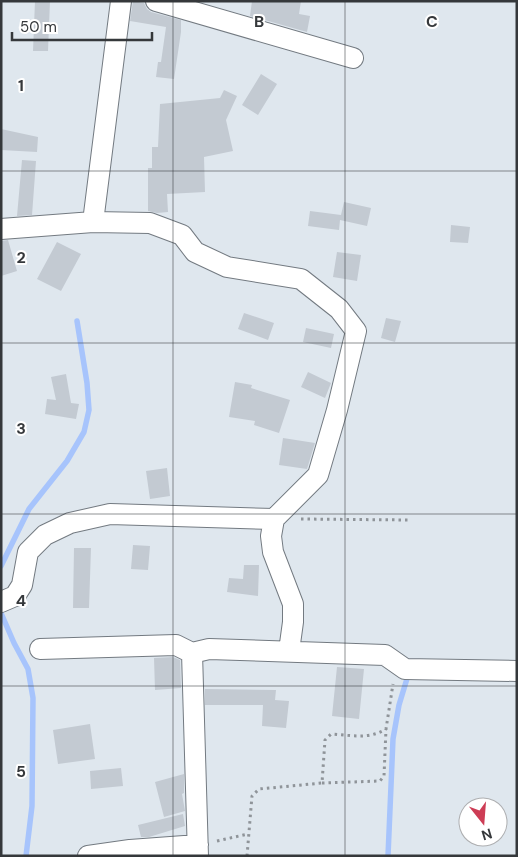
<svg xmlns="http://www.w3.org/2000/svg" width="518" height="857" viewBox="0 0 518 857" font-family="'DM Sans',sans-serif">
<style>
.lines{fill:none;stroke-linecap:round;stroke-linejoin:round}
.stream{stroke:#a7c4fc;stroke-width:5.5}
.building{fill:#c3cad2}
.minor-casing{stroke:#737a81;stroke-width:22}
.path{stroke:#8f9499;stroke-width:3;stroke-dasharray:2.5 4;stroke-linecap:butt}
.minor{stroke:#fff;stroke-width:20}
.grid{fill:none;stroke:#35383b;stroke-width:1;stroke-opacity:0.55}
.grid-label{font-size:16px;text-anchor:middle;font-weight:bold;fill:#35383b;stroke:#fff;stroke-width:4;stroke-linejoin:round;paint-order:stroke}
</style>
<rect width="100%" height="100%" fill="#dfe7ee"/>
<g class="lines">
<path class="stream" d="M1,566L29,509L67,461L84,432L89,410L87,383L77,321
M1,613L14,643L28,669L33,698L32,806L26,856
M388,856L393,739L399,705L409,672"/>
</g>
<path class="building" d="M35,1H50L48,51H33Z
M133,1L144,3L147,9L151,12L181,20V32L174,79L156,77L158,62H161L166,27L130,21Z
M252,1H301L299,14L310,16L307,32L250,16Z
M261,74L277,84L258,115L242,105Z
M224,90L237,96L226,120L233,151L204,157L205,192L167,194L168,212L157,213L148,211V168H152V147H158L160,104L220,98Z
M1,129L38,137L37,152L1,150Z
M22,160L36,161L32,215L17,216Z
M344,202L371,208L367,226L340,220L339,230L308,226L310,211L341,215Z
M451,225L470,227L468,243L450,242Z
M8,240L17,271L1,276V241Z
M57,242L81,254L61,291L37,279Z
M337,252L361,255L357,281L333,277Z
M244,313L274,323L268,340L238,329Z
M386,318L401,321L395,342L381,338Z
M306,328L334,334L331,348L303,342Z
M308,372L331,383L325,398L301,387Z
M66,374L71,403L79,404L76,419L45,414L47,399L56,400L51,377Z
M235,382L252,385L251,388L290,400L279,433L254,425L255,421L229,417Z
M283,438L315,443L307,469L279,465Z
M167,468L170,496L150,499L146,471Z
M133,545L150,546L148,570L131,569Z
M74,548H91L89,608H73Z
M244,565H259L258,596L227,592L229,578L243,579Z
M173,657L180,660L181,688L155,690L154,658Z
M337,667L364,669L359,719L332,716Z
M205,689L276,690L275,700L289,701L286,728L262,726L263,705H205Z
M90,724L95,759L58,764L53,730Z
M121,768L123,786L91,789L90,771Z
M184,774V793L182,794L185,811L164,817L155,782Z
M183,814L185,826L149,837H141L138,825Z"/>
<g class="lines">
<g class="minor-casing">
<path id="minor" d="M156,1L353,58
M93,222L121,1
M1,229L93,222L150,223L182,235L195,252L227,267L301,279L339,309L356,331L337,410L318,475L274,519L271,536L273,552L293,604V622L289,651
M1,602L15,596L22,585L28,552L45,535L70,523L110,514L274,519
M40,649L176,645L192,653L198,856
M192,653L209,649L385,655L405,669L517,671
M88,856L130,850L198,845"/>
</g>
<path class="path" d="M301,519L408,520
M322,783L380,781L384,776L386,729
M217,841L248,834
M247,856L252,796L259,789L322,783L325,740L331,734C351,735 368,740 386,729L393,684"/>
<use href="#minor" class="minor"/>
</g>
<path class="grid" d="M173,1V856M345,1V856M1,171H517M1,343H517M1,514H517M1,686H517"/>
<g class="grid-label">
<text x="259" y="27">B</text>
<text x="432" y="27">C</text>
<text x="21" y="91">1</text>
<text x="21" y="263">2</text>
<text x="21" y="434">3</text>
<text x="21" y="606">4</text>
<text x="21" y="777">5</text>
</g>
<rect width="518" height="857" fill="none" stroke="#35383b" stroke-width="5"/>
<g transform="translate(483 822) rotate(163)"><circle r="24" fill="#ffffff" stroke="#aeafb1"/>
<path d="M0-4L9 19L0 12L-9 19Z" fill="#cd3d55"/>
<text y="-8" font-size="14" font-weight="bold" text-anchor="middle" fill="#35383b">N</text>
</g>
<path d="M12 32v8h140v-8" fill="none" stroke="#35383b" stroke-width="2.5"/>
<text x="20" y="32" font-size="15" fill="#35383b" stroke="#ffffff" stroke-width="4" paint-order="stroke">50 m</text>
</svg>
